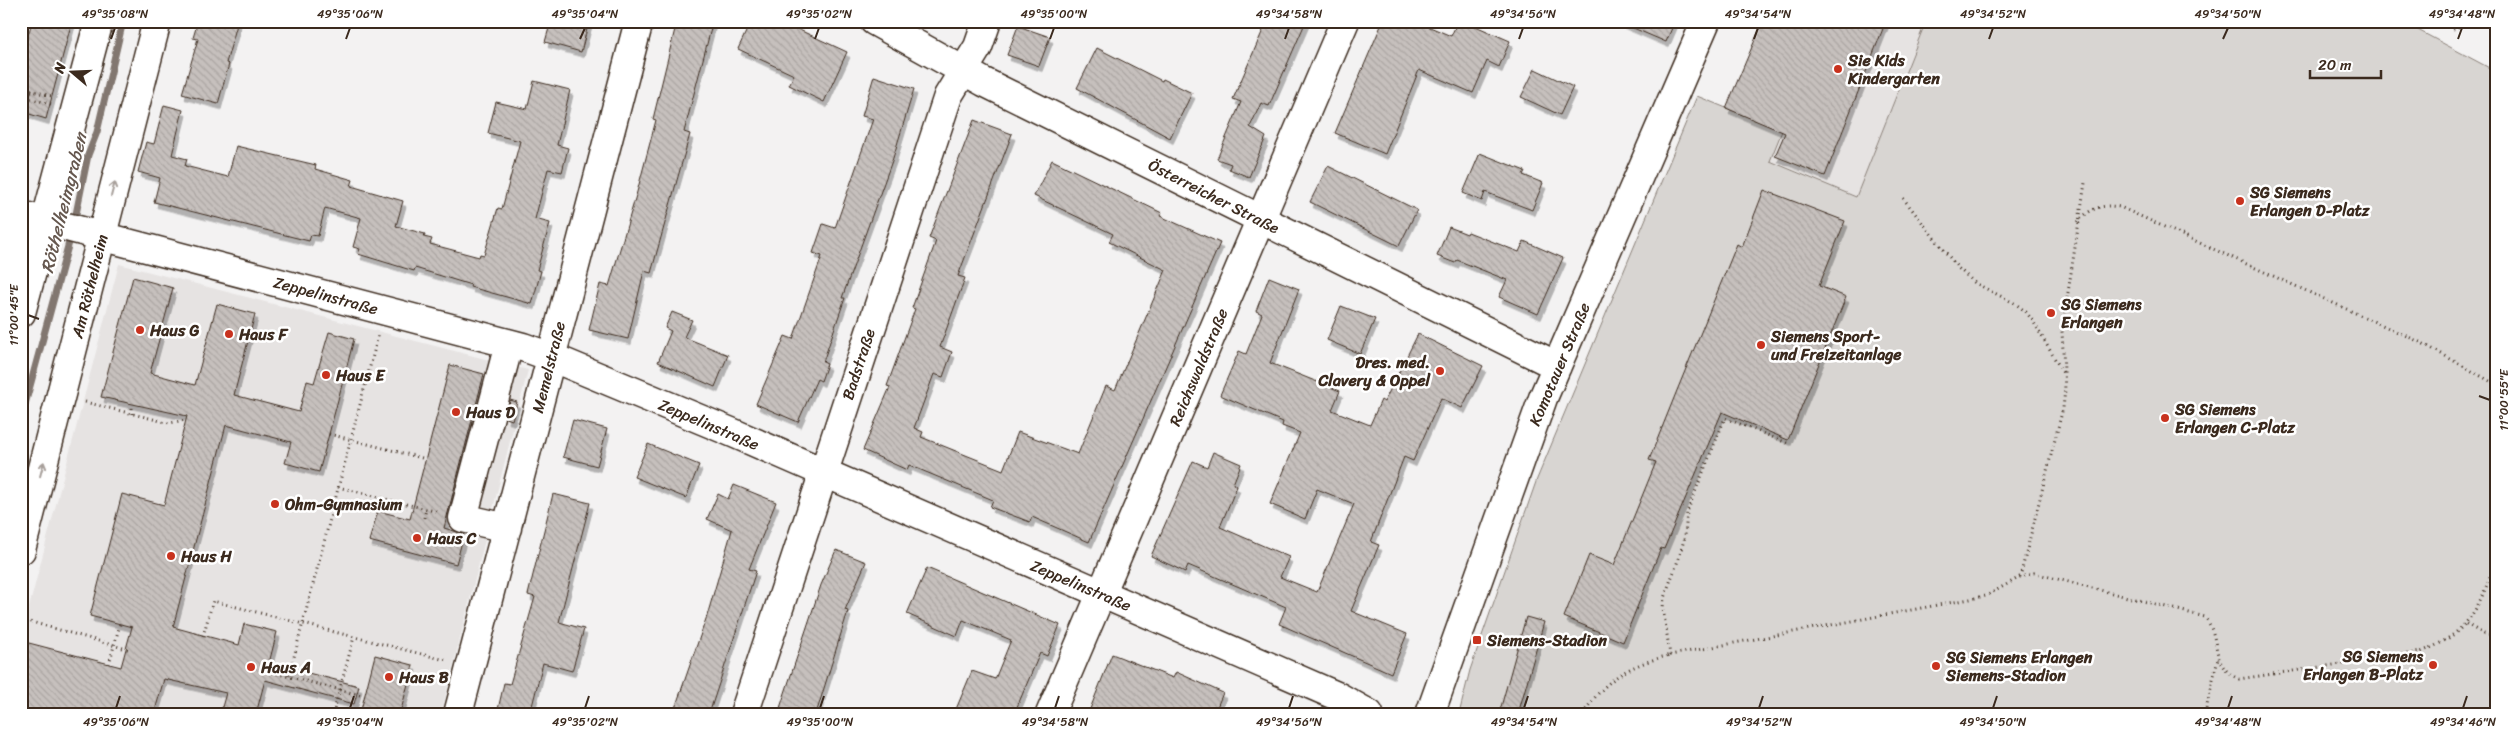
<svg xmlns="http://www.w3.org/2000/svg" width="2518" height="735" viewBox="0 0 2518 735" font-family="Sriracha,sans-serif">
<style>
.built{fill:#e6e3e2}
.park{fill:#d8d5d2;stroke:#8a8078}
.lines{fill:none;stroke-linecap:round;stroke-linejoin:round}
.stream{stroke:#827770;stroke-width:7}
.building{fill:url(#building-back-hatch);stroke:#3b2a1e;filter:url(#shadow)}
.minor-casing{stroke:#3b2a1e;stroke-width:31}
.path{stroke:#3b2a1e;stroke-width:3;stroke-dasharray:1 4;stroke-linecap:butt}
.minor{stroke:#fff;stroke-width:28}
.oneway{stroke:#a79f9a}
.ticks{fill:none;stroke:#3b2a1e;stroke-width:2}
.poi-dot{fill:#c8321e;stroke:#fff;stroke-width:2}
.labels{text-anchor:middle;stroke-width:5;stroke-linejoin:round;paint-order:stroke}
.poi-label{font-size:16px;font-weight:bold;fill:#3b2a1e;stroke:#fff;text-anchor:start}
.street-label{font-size:16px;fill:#3b2a1e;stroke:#fff}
.water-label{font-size:18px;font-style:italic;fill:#65574e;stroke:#fff}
.neatline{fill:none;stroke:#3b2a1e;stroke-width:2}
.ticks-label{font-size:12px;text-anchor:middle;fill:#3b2a1e}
</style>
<defs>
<pattern id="building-back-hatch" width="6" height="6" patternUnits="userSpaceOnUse" patternTransform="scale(1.25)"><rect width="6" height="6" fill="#c6c0bd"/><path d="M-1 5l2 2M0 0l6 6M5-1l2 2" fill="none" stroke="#aba5a2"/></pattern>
<filter id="shadow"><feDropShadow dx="3" dy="5.5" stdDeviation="0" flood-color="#0004"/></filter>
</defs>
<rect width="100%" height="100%" fill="#f3f2f2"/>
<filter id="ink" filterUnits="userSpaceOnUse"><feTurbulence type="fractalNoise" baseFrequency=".02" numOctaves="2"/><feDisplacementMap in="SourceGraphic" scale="10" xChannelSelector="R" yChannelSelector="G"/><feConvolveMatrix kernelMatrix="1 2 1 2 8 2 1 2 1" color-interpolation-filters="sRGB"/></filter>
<g filter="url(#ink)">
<path class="built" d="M1789,21H1926L1856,197L1770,161Z
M119,264L528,370L441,714H21V638Z"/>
<path class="park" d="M1926,21H2401L2497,72V714H1459L1470,670L1537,479L1697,96L1782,131L1770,161L1856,197Z"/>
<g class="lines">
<path class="stream" d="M74,224L88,155L97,132L123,21
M21,419L71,235"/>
</g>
<path class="building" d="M32,21H72L46,119L26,113L32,89L21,86V61Z
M198,21H238L226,63L229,64L218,104L182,94L198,39L193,38Z
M551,21H589L581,52L545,42Z
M677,21H713L684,132L690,134L651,273L644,271L628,339L589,330L600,284L609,286L637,192L656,120L653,119Z
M751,21H780L847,52L824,102L789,85L794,75L738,49Z
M1267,21H1306L1269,106L1261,103L1250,127L1266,137L1249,177L1229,169L1231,164L1217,159L1241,102L1233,99Z
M1383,21H1416L1451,36L1458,21H1464L1510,41L1499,67L1487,61L1473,93L1419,70L1385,154L1335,133Z
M1617,21H1675L1666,42Z
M1763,21H1886L1825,176L1775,156L1785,133L1726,108Z
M1018,26L1050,37L1039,66L1007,55Z
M1097,48L1162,81L1163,79L1192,93L1170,138L1077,88Z
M1535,69L1573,87L1560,115L1521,97Z
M874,76L914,89L893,158L842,298H845L823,362L827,364L821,381L817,379L798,422L756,404L785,336L793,339L822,256L813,253L823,224L835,228L873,119L862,116Z
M534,81L570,90L557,145L568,148L562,172L548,169L535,219L550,223L537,270L541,271L532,304L470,287L471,285L415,268L414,271L358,254L360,249L353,247L361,218L325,208L318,236L311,235L309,241L154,202L160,178L138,172L146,142L154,144L164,105L183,110L172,155L187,159L185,166L228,177L236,146L316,165L315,169L353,180L351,186L403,201L396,226L425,234L424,237L432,239L430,244L479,257L480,254L484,255L498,208L502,209L520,141L488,133L496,102L527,109Z
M974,120L1012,134L958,276L965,278L940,347L952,352L943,377L934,374L914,428L923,432L921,437L1003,470L1018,432L1078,454L1106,386L1115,390L1166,270L1109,242L1113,234L1034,196L1052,160L1162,213L1160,216L1220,243L1089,542L1032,517L1030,522L990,507L993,500L909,465L907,470L863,450L890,387L887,386L915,309L912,308L936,241L929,238Z
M1480,153L1525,171L1523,175L1543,183L1532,210L1485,192L1482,201L1463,193Z
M1328,166L1417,210L1399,246L1310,202Z
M1764,190L1845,221L1819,286L1846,297L1788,440L1722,412L1664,549L1661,548L1623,642L1564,617L1589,555L1614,565L1656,462L1649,460L1676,393L1737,244L1742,247Z
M1449,227L1467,234L1468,232L1519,252L1524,241L1563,258L1538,314L1499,297L1507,280L1457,260L1455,263L1437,256Z
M133,277L173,288L150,373L195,385L217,304L255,314L234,395L299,412L307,381L314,383L329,332L354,339L319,472L285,463L291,442L226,425L173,627L239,645L244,624L277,632L269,663L359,686L354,704L265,680L256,714H220L226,693L164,679L154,714H21V656L25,642L121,667L132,627L90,616L122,494L164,505L187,416L101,397Z
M1269,277L1299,289L1270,363L1340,391L1332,410L1370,425L1381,400L1384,402L1418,334L1483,366L1462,408L1441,398L1413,461L1404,457L1371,542L1379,545L1351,611L1407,634L1391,673L1279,624L1286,607L1188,565L1185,572L1151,556L1193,461L1207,467L1213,452L1241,464L1233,484L1237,486L1220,527L1289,557L1280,577L1317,592L1354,504L1317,489L1305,519L1270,504L1300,433L1282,426L1283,422L1220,395L1239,351L1246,354L1262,314L1256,311Z
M1341,306L1375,319L1360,354L1327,340Z
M672,312L692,320L684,337L728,355L715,387L658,362L671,331L665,328Z
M450,365L484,374L444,528L464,534L456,564L369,541L378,511L410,519Z
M510,400L517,402L512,420L506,418Z
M573,420L607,429L597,466L563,457Z
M648,444L699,465L686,498L634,477Z
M734,485L776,502L749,569L756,571L709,714H673L707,616L732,530L707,519L718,494L728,499Z
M553,494L590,503L559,622L584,629L572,671L543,663L530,714H497L504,683L510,684L535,597L528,595Z
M836,550L866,562L845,610L848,611L816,714H778L821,585Z
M927,568L1060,625L1047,656L1040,653L1014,714H954L972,671L995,679L1011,640L963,620L957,636L907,614Z
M1526,617L1544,622L1518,714H1499Z
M1112,654L1173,678L1176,672L1223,693L1214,714H1088Z
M375,655L413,665L400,714H360Z"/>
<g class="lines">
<g class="minor-casing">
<path id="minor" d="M874,21L984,82L1557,366
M21,215L523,347L551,357L731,432L1339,697L1369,714
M21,313L99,21
M507,528L463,518L509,344
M21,550L157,21
M458,714L639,21
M744,714L948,96L978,47L987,21
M1050,714L1345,21
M1430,714L1543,398L1706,21"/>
</g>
<path class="path" d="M2453,29L2473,21
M21,88L52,96
M21,96L51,104
M1903,198L1958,268L1975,283L2016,304L2026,312L2033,321L2063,373
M2078,222C2090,208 2102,204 2120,207L2422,343L2497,385
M85,402L169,423L186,420
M132,414V405
M329,434L426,459
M1787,443L1725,418L1687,512L1685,536L1679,558L1664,598L1663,608L1670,655L1986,596L2020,577L2034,573L2205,617C2222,639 2209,666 2239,679L2421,652C2472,632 2480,605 2497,557
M338,487L438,512
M424,518L426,509
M2020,577L2063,408L2065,390L2062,331L2085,183
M21,619L130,650
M2466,624L2484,634L2497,637
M203,636L213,601L445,660
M109,664L120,624
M267,671L364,696
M289,676L378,336
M333,714L354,637
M1583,714C1607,677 1628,666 1670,655
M2205,714L2218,658"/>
<use href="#minor" class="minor"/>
</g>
<defs><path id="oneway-shaft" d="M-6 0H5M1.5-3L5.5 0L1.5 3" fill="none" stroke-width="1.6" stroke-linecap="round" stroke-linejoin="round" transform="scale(1.25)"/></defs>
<g class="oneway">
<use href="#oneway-shaft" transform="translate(113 189) rotate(-75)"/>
<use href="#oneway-shaft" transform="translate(42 469) rotate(-75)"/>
</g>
</g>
<path class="ticks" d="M111,39L115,28M346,39L350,28M580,39L585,28M815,39L819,28M1050,39L1054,28M1285,39L1289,28M1519,39L1523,28M1754,39L1758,28M1989,39L1993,28M2223,39L2228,28M2458,39L2462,28M28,315L39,319M2479,396L2490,400M116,708L120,696M350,708L354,696M585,708L589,696M820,708L824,696M1055,708L1059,696M1289,708L1293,696M1524,708L1528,696M1759,708L1763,696M1993,708L1997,696M2228,708L2232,696M2463,708L2467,696"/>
<g class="poi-dot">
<circle cx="1838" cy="69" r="5"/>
<circle cx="2240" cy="201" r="5"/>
<circle cx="2051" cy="313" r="5"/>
<circle cx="140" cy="330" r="5"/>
<circle cx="229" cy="334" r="5"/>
<circle cx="1761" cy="345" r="5"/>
<circle cx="1440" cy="371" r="5"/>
<circle cx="326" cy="375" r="5"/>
<circle cx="456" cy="412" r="5"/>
<circle cx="2165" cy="418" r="5"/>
<circle cx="275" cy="504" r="5"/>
<circle cx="417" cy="538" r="5"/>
<circle cx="171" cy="556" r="5"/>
<rect x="1472" y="635" width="10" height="10" rx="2.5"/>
<circle cx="2433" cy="665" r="5"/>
<circle cx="1936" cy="666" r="5"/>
<circle cx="251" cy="667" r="5"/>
<circle cx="389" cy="677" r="5"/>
</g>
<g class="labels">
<g class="poi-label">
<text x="1848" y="66">Sie Kids<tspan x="1848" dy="18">Kindergarten</tspan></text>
<text x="2250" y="198">SG Siemens<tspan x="2250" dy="18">Erlangen D-Platz</tspan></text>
<text x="2061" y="310">SG Siemens<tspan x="2061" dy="18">Erlangen</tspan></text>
<text x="150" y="336">Haus G</text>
<text x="239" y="340">Haus F</text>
<text x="1771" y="342">Siemens Sport-<tspan x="1771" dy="18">und Freizeitanlage</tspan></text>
<text x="1430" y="368" text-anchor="end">Dres. med.<tspan x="1430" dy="18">Clavery &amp; Oppel</tspan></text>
<text x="336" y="381">Haus E</text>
<text x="2175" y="415">SG Siemens<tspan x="2175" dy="18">Erlangen C-Platz</tspan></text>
<text x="466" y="418">Haus D</text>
<text x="285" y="510">Ohm-Gymnasium</text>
<text x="427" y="544">Haus C</text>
<text x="181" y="562">Haus H</text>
<text x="1487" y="646">Siemens-Stadion</text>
<text x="2423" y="662" text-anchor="end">SG Siemens<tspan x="2423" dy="18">Erlangen B-Platz</tspan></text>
<text x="1946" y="663">SG Siemens Erlangen<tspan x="1946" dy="18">Siemens-Stadion</tspan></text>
<text x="261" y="673">Haus A</text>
<text x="399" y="683">Haus B</text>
</g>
<g class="street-label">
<text transform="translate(1214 196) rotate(27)" y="6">Österreicher Straße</text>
<text transform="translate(89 286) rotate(-76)" y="6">Am Röthelheim</text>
<text transform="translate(326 295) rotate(15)" y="6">Zeppelinstraße</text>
<text transform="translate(858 364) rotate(-72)" y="6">Badstraße</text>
<text transform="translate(1559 364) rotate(-67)" y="6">Komotauer Straße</text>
<text transform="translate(548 367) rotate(-76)" y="6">Memelstraße</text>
<text transform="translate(1198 367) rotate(-67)" y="6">Reichswaldstraße</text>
<text transform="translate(709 424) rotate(23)" y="6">Zeppelinstraße</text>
<text transform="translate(1081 585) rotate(23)" y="6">Zeppelinstraße</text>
</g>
<g class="water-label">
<text transform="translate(64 203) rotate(-76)" y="6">Röthelheimgraben</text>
</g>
</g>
<rect width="2518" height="735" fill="none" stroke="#fff" stroke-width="55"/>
<g transform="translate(72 72) rotate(289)" stroke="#ffffff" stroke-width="4" paint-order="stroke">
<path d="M0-4L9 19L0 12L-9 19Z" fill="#3b2a1e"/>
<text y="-8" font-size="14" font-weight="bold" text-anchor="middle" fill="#3b2a1e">N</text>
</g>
<path d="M2310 70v8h71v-8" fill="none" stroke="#3b2a1e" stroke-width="2.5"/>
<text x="2318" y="70" font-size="15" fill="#3b2a1e" stroke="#ffffff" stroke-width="4" paint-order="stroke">20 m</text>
<rect x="28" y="28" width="2462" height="680" class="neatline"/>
<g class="ticks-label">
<text x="115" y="18">49°35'08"N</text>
<text x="350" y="18">49°35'06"N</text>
<text x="585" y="18">49°35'04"N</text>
<text x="819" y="18">49°35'02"N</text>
<text x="1054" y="18">49°35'00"N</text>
<text x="1289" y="18">49°34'58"N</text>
<text x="1523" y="18">49°34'56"N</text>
<text x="1758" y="18">49°34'54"N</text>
<text x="1993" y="18">49°34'52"N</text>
<text x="2228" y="18">49°34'50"N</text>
<text x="2462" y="18">49°34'48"N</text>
<text transform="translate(14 315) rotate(-90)" y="4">11°00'45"E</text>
<text transform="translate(2504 400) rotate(-90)" y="4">11°00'55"E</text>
<text x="116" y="726">49°35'06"N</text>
<text x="350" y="726">49°35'04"N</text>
<text x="585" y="726">49°35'02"N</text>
<text x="820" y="726">49°35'00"N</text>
<text x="1055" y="726">49°34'58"N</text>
<text x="1289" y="726">49°34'56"N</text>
<text x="1524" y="726">49°34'54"N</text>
<text x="1759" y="726">49°34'52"N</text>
<text x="1993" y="726">49°34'50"N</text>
<text x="2228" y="726">49°34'48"N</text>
<text x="2463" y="726">49°34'46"N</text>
</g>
</svg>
